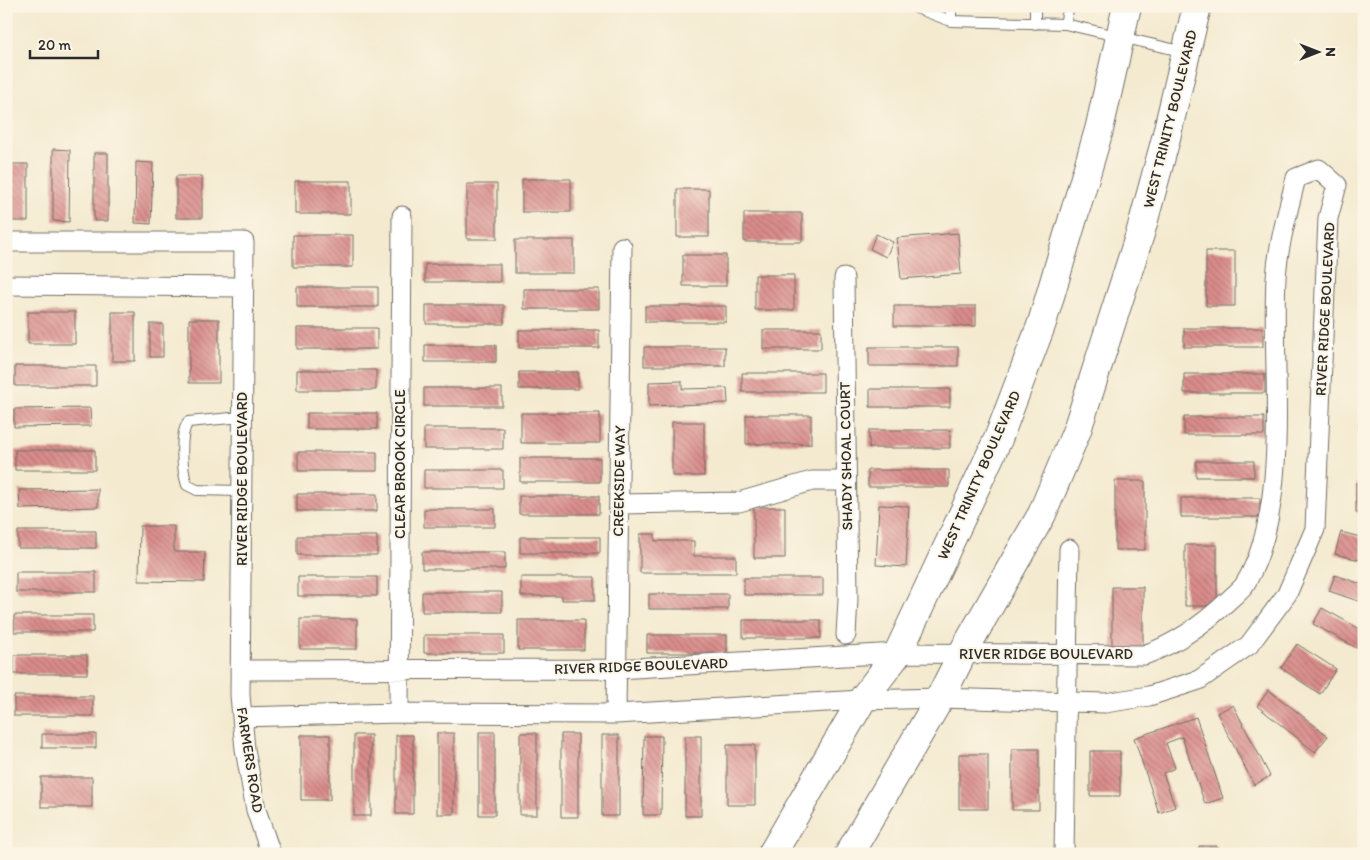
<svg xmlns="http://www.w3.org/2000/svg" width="1370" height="860" viewBox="0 0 1370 860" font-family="Itim,sans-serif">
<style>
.building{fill:url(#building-back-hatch)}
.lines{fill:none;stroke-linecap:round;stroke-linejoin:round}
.lane-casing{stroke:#716e65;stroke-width:12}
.street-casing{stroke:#716e65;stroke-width:21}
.secondary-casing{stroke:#716e65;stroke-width:30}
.lane{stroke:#fff;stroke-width:10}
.street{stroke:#fff;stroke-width:19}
.secondary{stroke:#fff;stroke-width:28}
.labels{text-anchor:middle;stroke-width:4;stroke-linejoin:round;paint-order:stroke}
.street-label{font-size:15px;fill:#2b2b2b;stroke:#fcf5e5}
</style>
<defs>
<pattern id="building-back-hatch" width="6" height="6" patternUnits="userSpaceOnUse" patternTransform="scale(1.25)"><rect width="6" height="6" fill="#da8d8b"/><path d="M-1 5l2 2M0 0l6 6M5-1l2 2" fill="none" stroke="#b17372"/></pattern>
</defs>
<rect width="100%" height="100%" fill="#fcf5e5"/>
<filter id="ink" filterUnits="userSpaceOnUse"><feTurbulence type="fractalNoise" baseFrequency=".02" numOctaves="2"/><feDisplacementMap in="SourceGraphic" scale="10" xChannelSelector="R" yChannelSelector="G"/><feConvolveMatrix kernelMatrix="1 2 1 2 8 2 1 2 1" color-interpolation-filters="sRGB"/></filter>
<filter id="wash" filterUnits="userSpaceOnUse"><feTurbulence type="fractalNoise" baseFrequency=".0096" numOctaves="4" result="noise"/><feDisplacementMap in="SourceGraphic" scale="20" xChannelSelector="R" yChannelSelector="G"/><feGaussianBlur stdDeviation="1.12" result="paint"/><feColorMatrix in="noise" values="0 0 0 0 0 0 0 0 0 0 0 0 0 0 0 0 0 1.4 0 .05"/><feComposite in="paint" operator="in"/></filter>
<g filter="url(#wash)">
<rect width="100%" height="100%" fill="#f4ead0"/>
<g id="blocks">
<path class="building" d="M53,149L70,150L69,222L53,221Z
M94,153H108V221H94Z
M136,162L153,163L151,224L135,223Z
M12,164H28V221H12Z
M176,176H202V218H176Z
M522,179H571V212H522Z
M295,181H351V214H295Z
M467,184H497V239H467Z
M677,189H709V237H677Z
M744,213H802V242H744Z
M958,233L961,274L901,279L897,238Z
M876,234L893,242L886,257L870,249Z
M293,235H353V267H293Z
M515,240H574V273H515Z
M1206,251H1235V306H1206Z
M683,255H726V286H683Z
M425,264H500V282H425Z
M755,275H794V310H755Z
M297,287H378V307H297Z
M524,289H599V309H524Z
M426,305H504V324H426Z
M645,306H726V322H645Z
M894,306H976V326H894Z
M28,312H75V344H28Z
M112,312H135V361H112Z
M189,319H219V383H189Z
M150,324H163V357H150Z
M297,328H377V349H297Z
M1184,328H1263V347H1184Z
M519,330H599V348H519Z
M763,330H821V349H763Z
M425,345H496V362H425Z
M644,347H725V366H644Z
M869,347H958V366H869Z
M15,366H96V386H15Z
M1361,368H1364V402H1361Z
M297,370H376V390H297Z
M519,372H578V389H519Z
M742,373H823V392H742Z
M1184,374H1265V393H1184Z
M682,381V389L727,388L728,403L649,406V382Z
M424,388H502V406H424Z
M870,389H950V407H870Z
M90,408L91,426L14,427V409Z
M307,413H377V429H307Z
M521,413H600V443H521Z
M746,415H811V444H746Z
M1184,417H1264V435H1184Z
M672,422H704V476H672Z
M1359,423H1364V453H1359Z
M424,428H503V449H424Z
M869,430H950V448H869Z
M15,450H95V470H15Z
M298,452H377V471H298Z
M520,458H600V482H520Z
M1196,461H1254V477H1196Z
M424,470H503V488H424Z
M868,470H949V487H868Z
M1115,481H1145V550H1115Z
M1356,483H1364V513H1356Z
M98,489V507L20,509L19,490Z
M297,494H377V511H297Z
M519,496H599V514H519Z
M1181,498H1260V517H1181Z
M879,505L909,506L906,567L876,565Z
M754,507H785V558H754Z
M424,509H495V527H424Z
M140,526H174V552H205L204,582L139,581Z
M18,531H96V548H18Z
M1341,532L1364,538V561L1335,554Z
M640,534H655V541H694V556H736V573H640Z
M297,536H377V555H297Z
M520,537H600V553H520Z
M1185,545H1217V606H1185Z
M422,552H505V569H422Z
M16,572H96V592H16Z
M1335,575L1364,585V603L1329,591Z
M298,577H377V596H298Z
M521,577H595V600H562V596H521Z
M744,578H823V595H744Z
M1112,587H1143V652H1112Z
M422,592H502V612H422Z
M649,594H728V609H649Z
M1322,608L1364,631V652L1313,624Z
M14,615H93V632H14Z
M300,619H357V649H300Z
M518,620H584V650H518Z
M743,620H821V638H743Z
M424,635H504V653H424Z
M647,635H727V653H647Z
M1297,644L1336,669L1320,694L1281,668Z
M14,655H87V674H14Z
M1269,690L1328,736L1315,752L1257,706Z
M14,696H93V716H14Z
M1233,705L1270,776L1254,785L1217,713Z
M1196,717L1223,798L1205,804L1182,737L1166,743L1175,768L1163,773L1175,807L1159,813L1134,738Z
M479,732H495V815H479Z
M437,733H454V814H437Z
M520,733H537V815H520Z
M42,734H96V748H42Z
M561,734H578V817H561Z
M301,735H330V800H301Z
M354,735H371V816H354Z
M396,735H413V814H396Z
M602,735H619V816H602Z
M644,736H662L661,815H643Z
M685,736H701V816H685Z
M727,745H755V805H727Z
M1012,749H1039V810H1012Z
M1090,751H1120V796H1090Z
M959,754H988V809H959Z
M41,777H92V807H41Z
M1199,846H1217L1218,854H1199Z"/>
</g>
</g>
<g filter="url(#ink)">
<use href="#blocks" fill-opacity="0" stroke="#716e65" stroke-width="1"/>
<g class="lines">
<g class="lane-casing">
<path id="lane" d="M911,6L951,21L1065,24
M1069,6L1065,24L1185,52
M951,21V6
M1035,24V6
M241,491L197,490L187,485C182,470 179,435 188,422L242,417"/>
</g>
<g class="street-casing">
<path id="street" d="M6,242H244L240,695L245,749L256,810L271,854
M844,278L848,599L846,635
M6,285L244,287
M619,504L739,502L812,481H846
M240,670L617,669L898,653L1144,655C1176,644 1204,624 1229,600C1234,595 1241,590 1245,584C1292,506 1271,368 1276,278C1278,245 1288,211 1296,178L1319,169L1337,185L1328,218L1315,529L1287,594L1249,645L1199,680L1149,696L1105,703L940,698L862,700L616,714L399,713L242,717
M399,713L402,216
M616,714L622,247
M1064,854L1069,549"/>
</g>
<g class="secondary-casing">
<path id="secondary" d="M772,854L862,700L898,653L998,439L1042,323L1099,130L1127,6
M849,854L940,698L962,654L1042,514L1077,430L1140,234L1165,142L1197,6"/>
</g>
<use href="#lane" class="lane"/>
<use href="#street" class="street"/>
<use href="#secondary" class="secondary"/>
</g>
</g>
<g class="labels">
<g class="street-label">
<text transform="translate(1170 119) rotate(-76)" y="5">WEST TRINITY BOULEVARD</text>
<text transform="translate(1325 309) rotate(-87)" y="5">RIVER RIDGE BOULEVARD</text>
<text transform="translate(846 456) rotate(-91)" y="5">SHADY SHOAL COURT</text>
<text transform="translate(400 464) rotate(-90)" y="5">CLEAR BROOK CIRCLE</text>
<text transform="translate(979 475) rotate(-66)" y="5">WEST TRINITY BOULEVARD</text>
<text transform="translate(242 479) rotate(-90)" y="5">RIVER RIDGE BOULEVARD</text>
<text transform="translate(619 481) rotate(-89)" y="5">CREEKSIDE WAY</text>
<text x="1046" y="659">RIVER RIDGE BOULEVARD</text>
<text transform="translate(641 666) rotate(-2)" y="5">RIVER RIDGE BOULEVARD</text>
<text transform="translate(250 760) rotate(81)" y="5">FARMERS ROAD</text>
</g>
</g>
<rect width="1370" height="860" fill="none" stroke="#fcf5e5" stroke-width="25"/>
<g transform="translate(1318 52) rotate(90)" stroke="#fcf5e5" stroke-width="4" paint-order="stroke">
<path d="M0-4L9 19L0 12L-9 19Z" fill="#2b2b2b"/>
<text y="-8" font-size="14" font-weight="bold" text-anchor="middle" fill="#2b2b2b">N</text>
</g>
<path d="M30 50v8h68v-8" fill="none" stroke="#2b2b2b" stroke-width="2.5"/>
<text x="38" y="50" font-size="15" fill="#2b2b2b" stroke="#fcf5e5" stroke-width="4" paint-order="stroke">20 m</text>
</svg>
